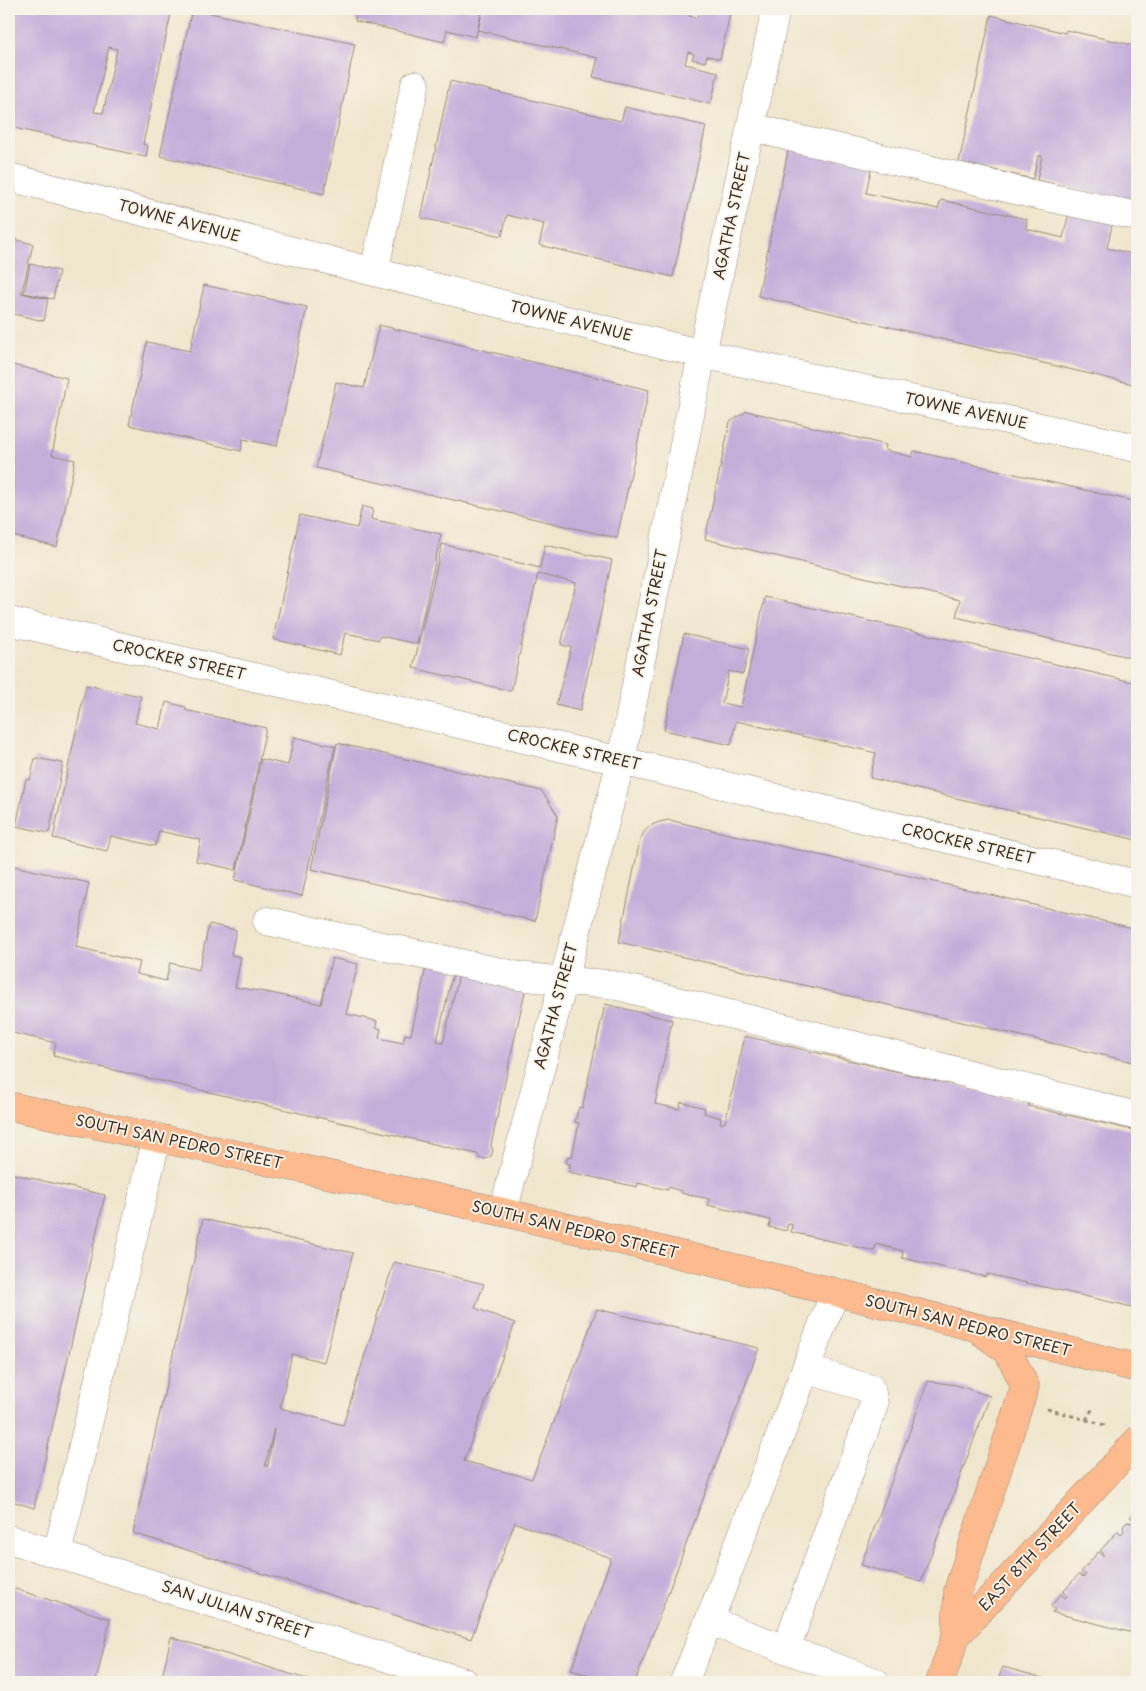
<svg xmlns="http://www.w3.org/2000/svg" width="1146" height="1691" viewBox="0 0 1146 1691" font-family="'Playpen Sans',sans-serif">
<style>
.building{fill:#c3aeda;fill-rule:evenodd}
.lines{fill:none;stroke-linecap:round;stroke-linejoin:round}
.minor-casing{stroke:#968876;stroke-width:29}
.major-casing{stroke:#968876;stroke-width:29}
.path{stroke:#968876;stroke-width:3;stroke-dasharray:4 4;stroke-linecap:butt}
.minor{stroke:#fff;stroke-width:28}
.major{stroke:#fcba8e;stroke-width:28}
.labels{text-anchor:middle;stroke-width:4;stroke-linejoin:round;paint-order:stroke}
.street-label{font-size:15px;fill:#3b2a1e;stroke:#f7f3e8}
</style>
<rect width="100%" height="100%" fill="#f7f3e8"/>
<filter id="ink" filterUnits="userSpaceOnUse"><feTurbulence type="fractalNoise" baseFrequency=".02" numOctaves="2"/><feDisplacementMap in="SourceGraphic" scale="10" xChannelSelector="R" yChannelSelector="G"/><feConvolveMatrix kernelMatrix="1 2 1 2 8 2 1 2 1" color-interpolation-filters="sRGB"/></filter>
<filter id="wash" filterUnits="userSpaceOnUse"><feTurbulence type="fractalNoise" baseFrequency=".0096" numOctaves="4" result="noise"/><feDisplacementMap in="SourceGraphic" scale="20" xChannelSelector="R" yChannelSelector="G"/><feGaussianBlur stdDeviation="1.12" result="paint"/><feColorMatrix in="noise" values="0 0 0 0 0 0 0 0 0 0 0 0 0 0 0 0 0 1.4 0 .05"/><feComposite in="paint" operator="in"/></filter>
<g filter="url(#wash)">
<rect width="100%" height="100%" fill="#f0e6cd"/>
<g id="blocks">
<path class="building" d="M11,9H172L143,144L148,146L146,157L9,127V19ZM109,47L117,49L103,113L94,112Z
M192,9L355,44L324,194L160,156Z
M357,9H482L476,37L447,30L444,42L355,21Z
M483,9H691L689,16L697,18L700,9H731L720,59L707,56L705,62L692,59L694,54L688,52L685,64L718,72L711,104L593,77L598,58L478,30Z
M991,15L1065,33L1066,30L1137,46V204L1037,180L1042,156H1038L1033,179L959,162Z
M450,81L621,121L625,107L706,126L673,277L539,245L544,224L507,215L502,236L421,218Z
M789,146L872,165L866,193L938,209L941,200L1027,219L1026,229L1063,238L1069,212L1113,221L1107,248L1137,255V385L758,296Z
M9,238L33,244L22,292L21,293L48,299L44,321L9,313Z
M30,264L59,271L53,299L24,293Z
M204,285L307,307L277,446L243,439L241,451L129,425L147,342L190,351Z
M379,325L649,390L617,538L316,468L336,382L364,388Z
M9,364L67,378L52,455L75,460L57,547L9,535Z
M747,411L886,445L885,450L912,457L914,451L1137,502V659L956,617L960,600L705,539L730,422Z
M362,506L373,509L371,519L441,534L417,644L380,636L379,640L345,633L340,655L273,639L300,515L357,528Z
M442,544L540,568L545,545L612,560L580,711L556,705L571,647L561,645L576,583L538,574L511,691L413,668Z
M765,597L1137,683V840L870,778L876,753L736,721L731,745L664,730L684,634L749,649L743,674L729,671L722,703L741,707Z
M86,685L141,696L135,723L160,729L166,702L186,707L185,710L266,728L236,870L196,861L201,840L159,831L155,846L111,836L107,851L53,838Z
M294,737L335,746L302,896L235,880L261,759L288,765Z
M337,743L542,791L558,816L535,921L311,869Z
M35,758L63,763L49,833L16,826L26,779L30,780Z
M669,820L1137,929V1063L619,942L640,840L644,832L650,826L659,822Z
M9,865L89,883L76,947L140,962L137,974L166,981L170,963L199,970L209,924L236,930L231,955L241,957L235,987L271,993L321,1004L332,958L358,964L346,1014L377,1021L376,1028L381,1029L379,1038L403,1043L405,1034L411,1035L427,963L454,969L437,1041L443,1043L460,970L526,987L491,1145L493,1150L491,1156L486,1159L479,1158L477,1154L53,1056L56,1043L9,1032Z
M605,1004L672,1020L655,1104L679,1109L681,1102L705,1108L704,1113L721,1118L720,1123H725L745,1036L1027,1102H1029L1028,1106L1137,1131V1308L987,1274L986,1277L902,1258L903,1251L876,1244L874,1251L791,1232L792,1225L790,1224H788L786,1231L769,1227L770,1220L708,1205L709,1199L681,1193V1191L668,1187V1190L638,1183L637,1187L569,1172L570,1164L566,1163L568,1156L572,1157L579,1123L575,1122L579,1107L582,1108Z
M9,1173L105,1195L34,1508L9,1500Z
M203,1219L353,1253L324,1362L292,1354L280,1408L343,1425L394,1262L484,1284L475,1308L515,1323L464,1461L532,1479L597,1309L759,1348L635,1682H614L571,1670L611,1558L516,1523L515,1522L471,1639L133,1533ZM274,1429L268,1466H265Z
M928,1381L956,1385L990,1396L921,1582L861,1565Z
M1137,1509V1634L1052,1612L1055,1610L1051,1606L1061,1594L1065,1598L1067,1596L1063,1592L1079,1574L1083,1577L1086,1575L1081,1572L1098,1552L1103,1556L1104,1554L1100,1551L1118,1531L1121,1534L1124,1531L1123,1528L1124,1525L1127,1522L1132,1523L1134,1520L1130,1517Z
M9,1587L110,1619L96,1682H9Z
M171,1637L316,1682H161Z
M1003,1667L1057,1682H997Z"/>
</g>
</g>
<g filter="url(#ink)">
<use href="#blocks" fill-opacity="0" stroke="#968876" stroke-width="1"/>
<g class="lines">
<g class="minor-casing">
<path id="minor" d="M752,127L801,140L857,152L1023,192L1137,216
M9,177L374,272L702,354L1137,448
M374,272L415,85
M9,621L651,768L1137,884
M267,921L519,976L563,981L609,984L1137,1116
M503,1212L621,761L702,354L776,9
M9,1539L464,1682
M57,1554L157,1137
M709,1621L875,1682
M786,1649L874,1404L871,1389L806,1369
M684,1682L715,1606L835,1292"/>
</g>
<g class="major-casing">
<path id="major" d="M9,1106L503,1212L835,1292L1137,1368
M956,1636L958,1590L1025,1386L1008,1351L982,1332
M940,1682L956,1636L1137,1441"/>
</g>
<path class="path" d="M1047,1409L1105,1425
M1086,1420L1094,1406"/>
<use href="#minor" class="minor"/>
<use href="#major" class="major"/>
</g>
</g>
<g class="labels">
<g class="street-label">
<text transform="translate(732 216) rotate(-78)" y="5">AGATHA STREET</text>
<text transform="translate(179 221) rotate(15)" y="5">TOWNE AVENUE</text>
<text transform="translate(571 321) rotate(14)" y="5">TOWNE AVENUE</text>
<text transform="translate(966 411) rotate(12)" y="5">TOWNE AVENUE</text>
<text transform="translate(650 613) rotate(-79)" y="5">AGATHA STREET</text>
<text transform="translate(179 660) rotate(13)" y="5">CROCKER STREET</text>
<text transform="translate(574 750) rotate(13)" y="5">CROCKER STREET</text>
<text transform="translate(968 844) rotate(13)" y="5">CROCKER STREET</text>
<text transform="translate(556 1006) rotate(-75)" y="5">AGATHA STREET</text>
<text transform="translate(179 1142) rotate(12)" y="5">SOUTH SAN PEDRO STREET</text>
<text transform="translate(575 1230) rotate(13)" y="5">SOUTH SAN PEDRO STREET</text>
<text transform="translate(968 1326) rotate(14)" y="5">SOUTH SAN PEDRO STREET</text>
<text transform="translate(1030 1557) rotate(-47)" y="5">EAST 8TH STREET</text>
<text transform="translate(237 1610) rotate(18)" y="5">SAN JULIAN STREET</text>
</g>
</g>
<rect width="1146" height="1691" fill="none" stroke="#f7f3e8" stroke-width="30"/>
</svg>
